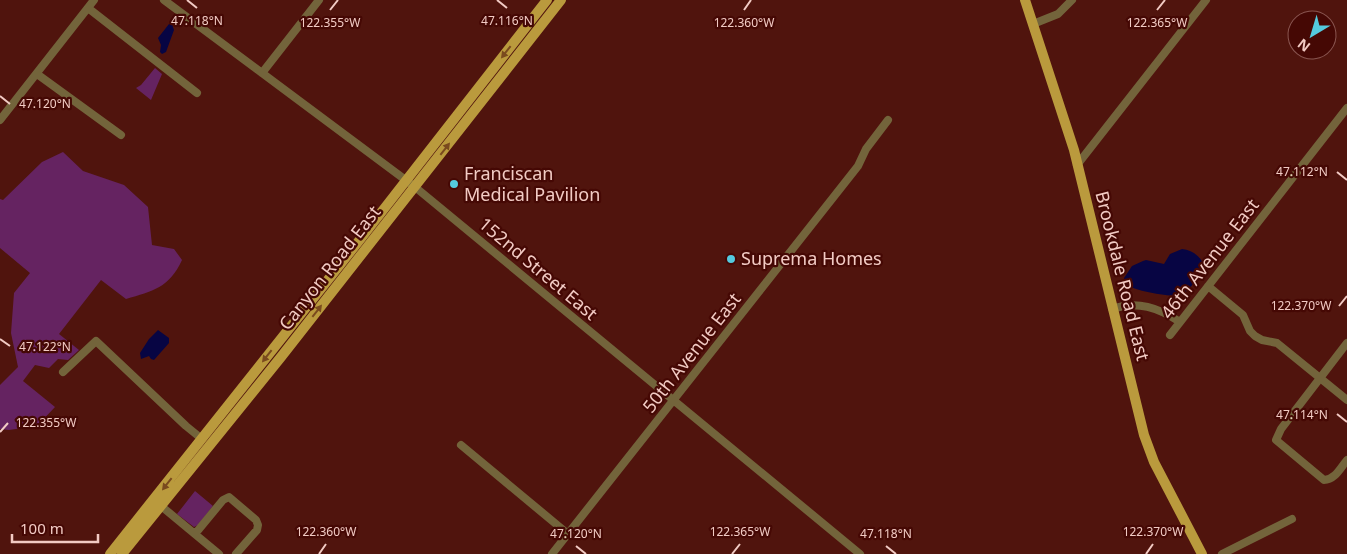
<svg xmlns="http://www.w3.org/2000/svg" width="1347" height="554" viewBox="0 0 1347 554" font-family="'Noto Sans',sans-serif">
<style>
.green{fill:#652361}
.water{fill:#070543}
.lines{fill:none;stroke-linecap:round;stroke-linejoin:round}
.minor{stroke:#73643b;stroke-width:8}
.major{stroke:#ba9a3d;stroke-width:10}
.oneway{fill:#7a4a1e}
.ticks{fill:none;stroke:#f2cbc4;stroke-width:2}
.poi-dot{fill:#54cade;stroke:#450804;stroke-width:2}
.labels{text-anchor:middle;stroke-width:4.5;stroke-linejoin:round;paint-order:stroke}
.poi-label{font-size:18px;fill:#f2cbc4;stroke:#450804;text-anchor:start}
.street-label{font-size:18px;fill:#f2cbc4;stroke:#450804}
.ticks-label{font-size:12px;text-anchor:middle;fill:#f2cbc4;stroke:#450804;stroke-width:4.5;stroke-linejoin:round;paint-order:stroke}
</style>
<rect width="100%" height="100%" fill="#50140d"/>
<path class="green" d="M155,68L162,74L151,100L136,88L141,85Z
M63,152L83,171L124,185L148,207L152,245L174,249L182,260C169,288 153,291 126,299L101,280L59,334L79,350L68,360L58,359L49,368L35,365L23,381L55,407L37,426L9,430L0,429V385L18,367L11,333L14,293L30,273L0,248V199L3,200L42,162Z
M195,491L213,506L198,525L194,527L177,514Z"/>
<path class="water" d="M169,24H172L174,30L166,52L162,54L160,52L161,45L158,38Z
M1182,249C1192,250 1200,256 1204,265C1201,273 1191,289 1183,294C1173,299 1132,290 1125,284L1124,278L1132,266L1143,261L1146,260L1164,264L1170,254Z
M158,330L169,338V343L154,360L151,359L149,356L141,359L140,353L149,339Z"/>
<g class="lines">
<path class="minor" d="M164,0L415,187L860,554
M88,8L197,93
M1033,24L1058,14L1072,0
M262,73L319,0
M37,74L121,135
M0,120L94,0
M1077,165L1206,0
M1208,286L1243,315L1250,331L1255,336L1262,340L1277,343L1347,400
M1112,309C1137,300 1159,308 1180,322
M1170,335L1347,108
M1347,343L1281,429L1276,440L1324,480C1335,480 1341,467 1347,460
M63,372L96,341L186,426L202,439
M461,445L568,534
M161,506L219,554
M195,534L223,500L229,497L256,520L258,525L257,530L236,554
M552,554L858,166L866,149L888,120
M1222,554L1292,519"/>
<path class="major" d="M1025,0L1074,150L1144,435L1154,462L1202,554
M110,554L362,237L547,0
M122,554L281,357L561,0"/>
</g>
<defs><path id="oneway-solid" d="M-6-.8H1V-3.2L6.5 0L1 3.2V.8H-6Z" transform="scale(1.25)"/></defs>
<g class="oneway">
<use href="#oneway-solid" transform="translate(506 52) rotate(128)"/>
<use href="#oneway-solid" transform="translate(445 149) rotate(-52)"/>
<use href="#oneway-solid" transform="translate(317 311) rotate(-52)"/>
<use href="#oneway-solid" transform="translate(267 356) rotate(128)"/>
<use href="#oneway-solid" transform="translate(167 484) rotate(128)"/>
</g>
<path class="ticks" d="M187,0L197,8M497,0L507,8M330,10L338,0M744,10L751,0M1157,10L1165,0M0,96L10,104M1337,172L1347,180M1339,306L1347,296M0,339L10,346M1337,414L1347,422M0,432L8,423M576,546L586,554M886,546L896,554M319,554L326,544M732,554L740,544M1146,554L1153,544"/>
<g class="poi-dot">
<circle cx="454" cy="184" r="5"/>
<circle cx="731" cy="259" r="5"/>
</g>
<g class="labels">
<g class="poi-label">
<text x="464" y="180">Franciscan<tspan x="464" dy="21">Medical Pavilion</tspan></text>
<text x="741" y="265">Suprema Homes</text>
</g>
<g class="street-label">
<text transform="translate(1210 259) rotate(-52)" y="6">46th Avenue East</text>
<text transform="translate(330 268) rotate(-52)" y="6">Canyon Road East</text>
<text transform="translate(538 269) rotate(40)" y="6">152nd Street East</text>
<text transform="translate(1122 276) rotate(76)" y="6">Brookdale Road East</text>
<text transform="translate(692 353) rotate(-52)" y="6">50th Avenue East</text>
</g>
</g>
<g class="ticks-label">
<text x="197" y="25">47.118°N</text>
<text x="507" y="25">47.116°N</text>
<text x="330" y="27">122.355°W</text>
<text x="744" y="27">122.360°W</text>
<text x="1157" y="27">122.365°W</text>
<text x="45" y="108">47.120°N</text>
<text x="1302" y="176">47.112°N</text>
<text x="1301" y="310">122.370°W</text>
<text x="45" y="351">47.122°N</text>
<text x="1302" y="419">47.114°N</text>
<text x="46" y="427">122.355°W</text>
<text x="326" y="536">122.360°W</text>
<text x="740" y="536">122.365°W</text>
<text x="1153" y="536">122.370°W</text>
<text x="576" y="538">47.120°N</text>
<text x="886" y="538">47.118°N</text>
</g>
<g transform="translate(1312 35) rotate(218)"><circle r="24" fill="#450804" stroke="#8a5651"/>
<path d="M0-4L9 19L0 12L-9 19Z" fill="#54cade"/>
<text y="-8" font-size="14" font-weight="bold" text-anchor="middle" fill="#f2cbc4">N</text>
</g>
<path d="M12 534v8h86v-8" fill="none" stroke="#f2cbc4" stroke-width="2.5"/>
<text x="20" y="534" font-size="15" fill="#f2cbc4" stroke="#450804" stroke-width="4" paint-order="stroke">100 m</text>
</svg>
